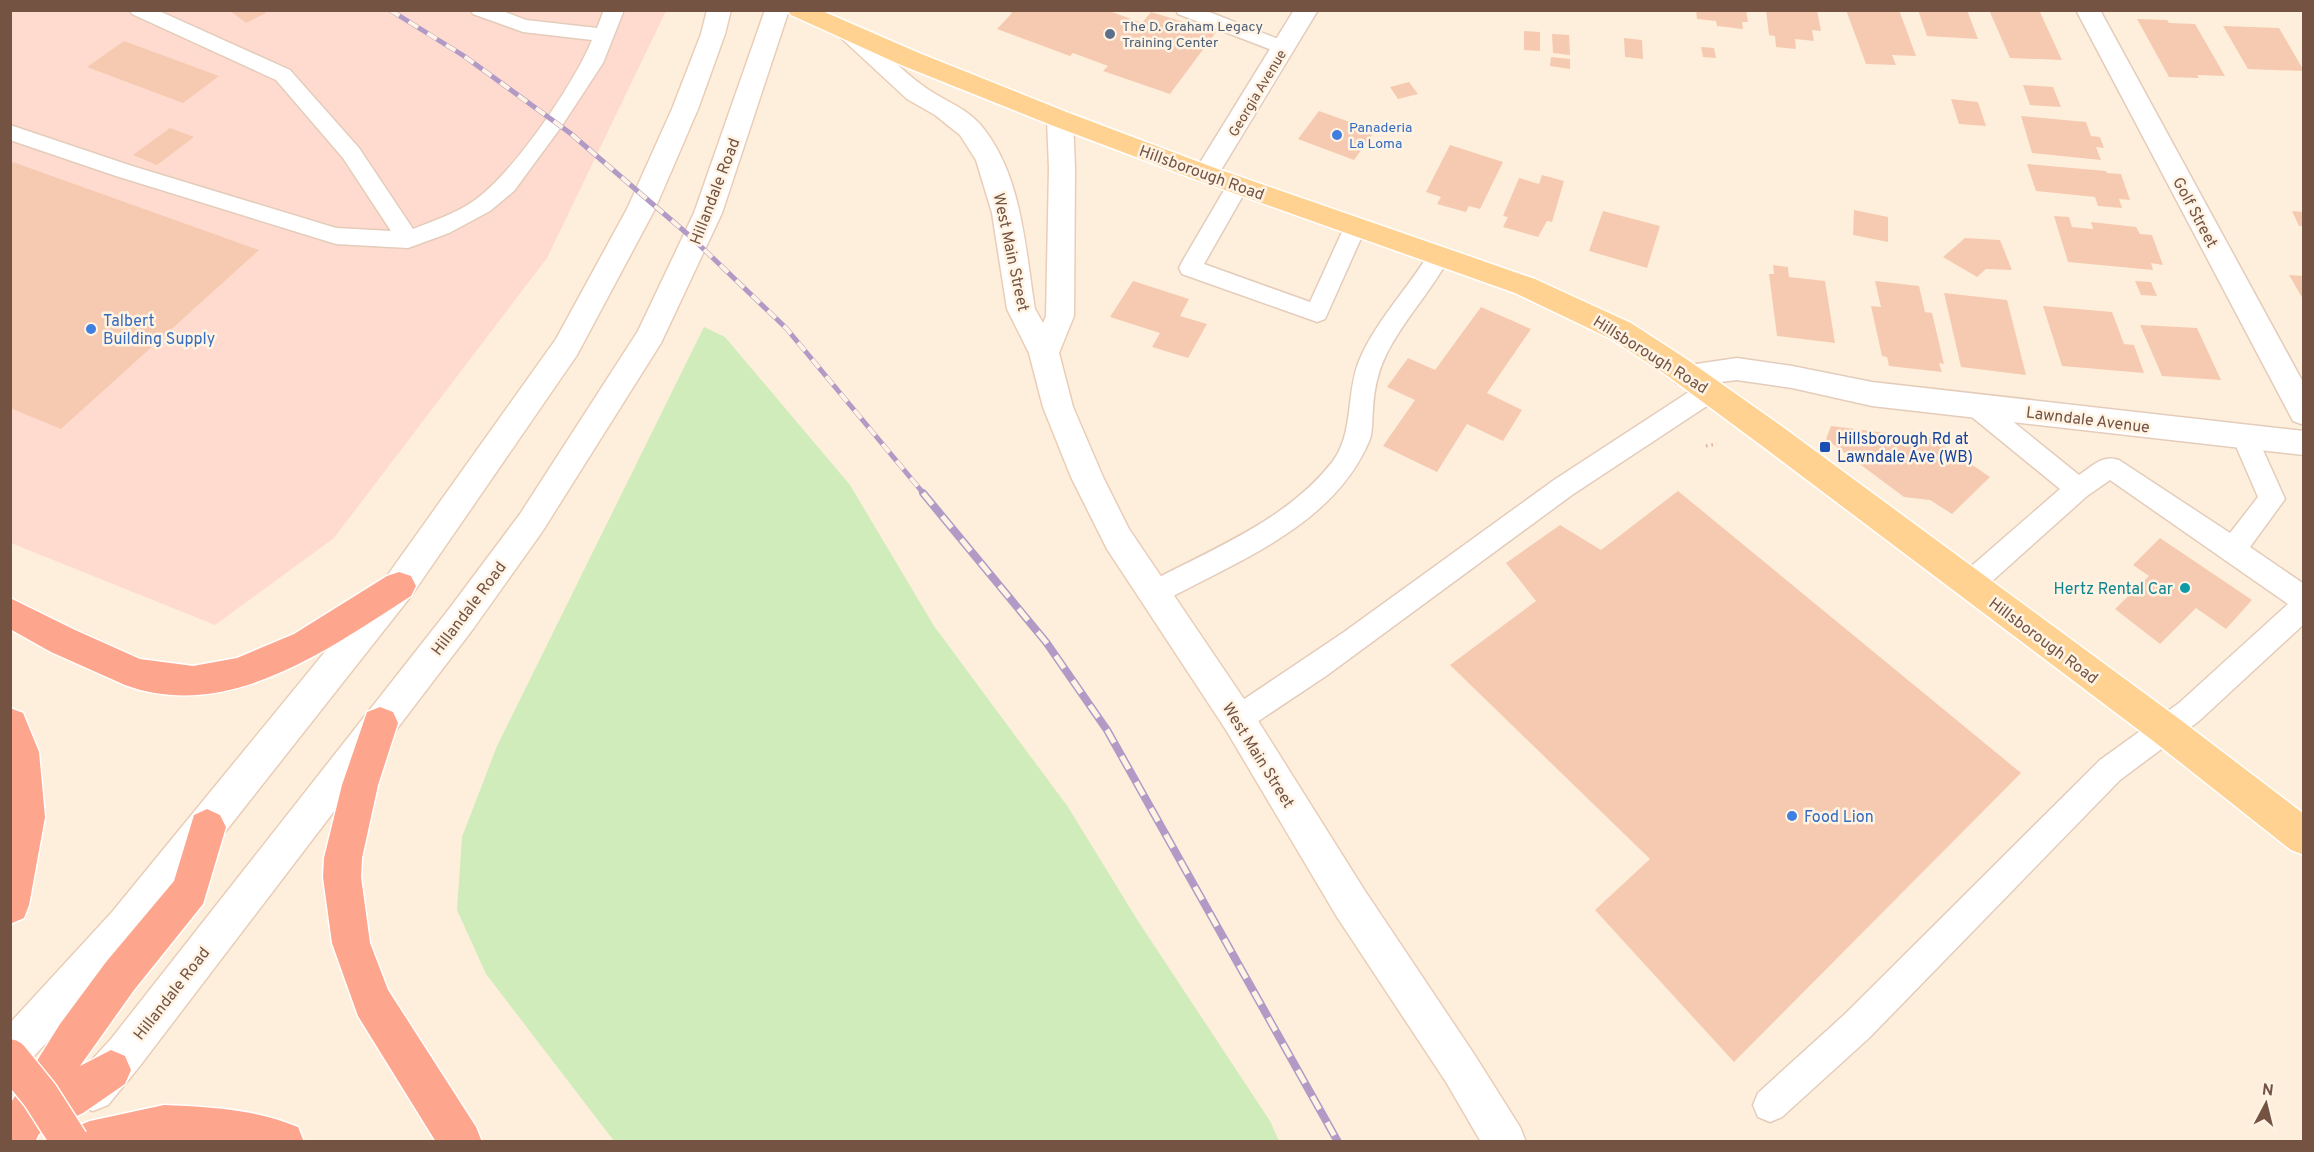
<svg xmlns="http://www.w3.org/2000/svg" width="2314" height="1152" viewBox="0 0 2314 1152" font-family="Overpass,sans-serif">
<style>
.commercial{fill:#ffdbcf}
.green{fill:#d0ecba}
.building{fill:#f6cab1}
.lines{fill:none;stroke-linecap:round;stroke-linejoin:round}
.service-casing{stroke:#e4ccbb;stroke-width:3}
.minor-casing{stroke:#e4ccbb;stroke-width:3}
.secondary-casing{stroke:#eacdb7;stroke-width:3}
.primary-casing{stroke:#fff;stroke-width:3}
.motorway-casing{stroke:#fff;stroke-width:3}
.path{stroke:#daad95;stroke-width:3;stroke-dasharray:1.5 4;stroke-linecap:butt}
.service{fill:#fff;fill-rule:evenodd}
.minor{fill:#fff;fill-rule:evenodd}
.secondary{fill:#fff;fill-rule:evenodd}
.primary{fill:#ffd292;fill-rule:evenodd}
.motorway{fill:#fea68d;fill-rule:evenodd}
.rail-far1-casing{stroke:#b19bc6;stroke-width:5}
.rail-casing{stroke:#b19bc6;stroke-width:8}
.rail-far1{stroke:#fff3e4;stroke-width:4;stroke-dasharray:11;stroke-linecap:butt}
.rail{stroke:#fff3e4;stroke-width:5;stroke-dasharray:15;stroke-linecap:butt}
.motorway-bridge-casing{stroke:#fff;stroke-width:40;stroke-linecap:butt}
.motorway-bridge{stroke:#fea68d;stroke-width:37}
.service-dot{fill:#5c6f8a;stroke:#fff3e4;stroke-width:2}
.shop-dot{fill:#3f7fe0;stroke:#fff3e4;stroke-width:2}
.transit-dot{fill:#1a4fb4;stroke:#fff3e4;stroke-width:2}
.culture-dot{fill:#0f9aa8;stroke:#fff3e4;stroke-width:2}
.labels{text-anchor:middle;stroke-width:5;stroke-linejoin:round;paint-order:stroke}
.far-service-label{font-size:14px;fill:#4e5e75;stroke:#fff3e4;text-anchor:start}
.far-street-label{font-size:14px;fill:#745343;stroke:#fff3e4}
.far-shop-label{font-size:14px;fill:#366cbe;stroke:#fff3e4;text-anchor:start}
.street-label{font-size:16px;fill:#745343;stroke:#fff3e4}
.shop-label{font-size:16px;fill:#366cbe;stroke:#fff3e4;text-anchor:start}
.transit-label{font-size:16px;fill:#164399;stroke:#fff3e4;text-anchor:start}
.culture-label{font-size:16px;fill:#0d838f;stroke:#fff3e4;text-anchor:end}
</style>
<rect width="100%" height="100%" fill="#feefdc"/>
<path class="commercial" d="M10,11H666L547,258L334,538L215,625L11,543Z"/>
<path class="green" d="M704,327L725,337L850,485L934,626L1068,807L1138,921L1270,1121L1279,1141H614L486,974L457,910L462,837L497,746Z"/>
<path class="building" d="M229,10H263L266,13L246,23Z
M1005,10H1113L1112,12L1142,23L1151,12L1216,32L1170,94L1103,71L1108,66L1073,53L1070,56L997,29L1012,13Z
M1696,10H1746L1748,22H1742L1743,29L1717,26L1716,21L1697,19Z
M1766,10H1817L1821,31L1812,30L1814,41L1795,39L1796,49L1776,47L1775,36L1769,35Z
M1846,10H1899L1916,56L1892,55L1896,65L1866,64Z
M1918,10H1967L1978,39L1927,36Z
M1989,10H2039L2062,60L2010,58Z
M2137,19L2167,20L2169,23L2195,24L2225,76L2197,75L2199,78L2169,77Z
M2223,26L2279,28L2304,71L2248,69Z
M1524,31L1540,32V51L1524,50Z
M1552,34L1569,35L1570,55L1553,53Z
M1624,38L1642,40L1643,59L1625,57Z
M124,41L219,76L183,103L87,67Z
M1701,47L1714,48L1716,58L1703,57Z
M1551,57L1570,59V69L1550,66Z
M1409,82L1418,94L1398,99L1390,87Z
M2023,85L2053,87L2061,107L2030,105Z
M1951,99L1978,102L1986,126L1959,124Z
M1319,111L1375,131L1354,160L1298,139Z
M2021,116L2086,122L2091,136L2100,137L2104,148L2096,147L2101,160L2032,153Z
M170,128L194,137L157,165L133,155Z
M1450,145L1503,162L1480,209L1469,206L1466,212L1437,204L1441,197L1426,192Z
M10,161L259,250L61,429L10,408Z
M2027,164L2106,171L2107,173L2121,174L2130,200L2119,199L2122,208L2098,206L2095,197L2036,191Z
M1542,175L1564,181L1552,222L1547,221L1538,237L1503,227L1508,217L1503,216L1519,178L1539,184Z
M1854,210L1888,217V242L1853,235Z
M1603,211L1660,226L1647,268L1589,251Z
M2292,211L2304,212V226H2299Z
M2054,216L2069,217L2072,227L2093,229L2091,222L2136,227L2140,234L2152,235L2163,265L2151,263L2153,270L2068,262Z
M1965,238L2000,240L2012,270L1986,269L1977,277L1943,257Z
M1773,265L1788,267L1789,277L1825,281L1835,343L1777,336L1769,274H1774Z
M2289,275L2304,276V301Z
M1133,281L1189,299L1180,316L1207,324L1188,358L1152,347L1160,333L1110,317Z
M1875,281L1919,286L1925,312L1932,313L1944,364L1939,363L1942,372L1889,366L1887,357L1882,356L1871,306L1881,307Z
M2135,281L2151,282L2157,296L2141,295Z
M1944,293L2007,300L2026,375L1961,367Z
M2043,306L2112,312L2124,344L2134,345L2144,373L2062,366Z
M1481,307L1531,329L1487,393L1522,410L1503,441L1467,424L1437,472L1383,446L1415,400L1387,387L1408,358L1435,370Z
M2140,325L2197,328L2221,380L2162,376Z
M1831,426L1934,439L1990,477L1952,514L1930,500L1904,497L1826,439Z
M1678,491L2021,773L1734,1062L1595,910L1650,859L1450,665L1536,601L1506,563L1560,525L1601,550Z
M2160,538L2252,600L2226,629L2196,608L2160,644L2115,609L2149,576L2133,565Z"/>
<g class="lines">
<g class="service-casing">
<path id="service" d="M130,10H157L290,70L359,148L413,229C433,221 457,213 475,200C514,172 574,84 592,40L523,32L473,14L471,10H500L526,20L597,28L604,10H624L603,63L561,127L514,191L490,211L449,233L408,248L336,244L116,176L10,140V125L132,166L336,228L391,231L343,158L276,80L132,14Z
M1176,10H1204L1291,44L1294,48L1291,52L1284,54L1277,52L1178,14Z
M1238,177L1246,180L1249,185L1204,264L1310,302L1347,221L1355,219L1363,221L1366,227L1325,319L1317,322L1309,319L1182,274L1179,268L1182,262L1230,180Z
M1439,248L1447,250L1450,256C1432,291 1403,320 1386,355C1378,371 1374,390 1373,408C1372,418 1373,429 1370,439C1335,525 1239,560 1164,601L1154,605L1144,601L1140,593L1144,585C1209,550 1287,521 1333,461C1354,432 1346,393 1359,361C1376,320 1409,288 1431,250Z
M1710,382L1719,384L1722,391L1719,398L1572,495L1326,676L1248,728L1238,732L1228,728L1224,719L1228,710L1344,632L1554,480L1701,384Z
M1976,396L1985,399L2079,475C2092,466 2103,454 2119,460L2230,533L2258,497L2232,437L2236,430L2245,427L2254,430L2285,499L2250,547L2304,584V624L2199,721L2120,780L1869,1038L1782,1117L1770,1122L1758,1117L1753,1105L1758,1093L1845,1014L2100,760L2179,703L2288,604L2110,480L2087,496L1980,592L1970,596L1960,592L1956,584L1960,576L2060,489L1967,413L1964,406L1967,399Z"/>
</g>
<g class="minor-casing">
<path id="minor" d="M1294,10H1318L1215,180L1206,183L1197,180L1193,174Z
M2076,10H2100L2304,384V425L2293,421Z
M1737,358L1792,366L1872,382L2304,431V455L1872,406L1792,388L1737,380L1687,386L1676,383L1672,375L1676,367Z"/>
</g>
<g class="secondary-casing">
<path id="secondary" d="M707,10H731L725,34L698,109L655,209L577,355L411,596L140,940L24,1067L10,1073V1023L112,912L387,576L556,339L627,209L672,109L701,34Z
M765,10H789L722,213L661,343L542,532L473,629L139,1067L108,1105L93,1111L78,1105L72,1090L78,1075L111,1039L449,609L520,514L638,331L694,213Z
M849,24L858,27C880,47 901,71 926,88C943,100 964,107 979,123C1022,172 1025,248 1035,309L1043,323L1046,316L1049,168L1047,119L1051,113L1060,111L1069,113L1073,119L1075,168L1074,316L1059,353L1073,407L1103,477L1129,529L1250,708L1365,891L1474,1054L1520,1127L1526,1142H1481L1446,1082L1337,917L1226,730L1107,549L1071,477L1043,407L1029,353L1007,309L992,213L976,160L960,135L935,115L907,99L840,37L837,32L840,27Z"/>
</g>
<g class="primary-casing">
<path id="primary" d="M787,10H820L919,53L1069,113L1215,168L1535,279L1631,323L1685,358L1780,425L2178,718L2304,814V855L2291,850L2152,740L1758,443L1665,374L1611,339L1515,293L1197,180L1051,125L901,65L791,15Z"/>
</g>
<g class="motorway-casing">
<path id="motorway" d="M399,572L411,576L416,586L411,596C328,649 228,723 125,685L51,652L10,629V598L75,630L140,659L193,666L237,658L294,634L387,576Z
M380,707L393,712L398,723L378,785L362,858L361,877L370,943L388,990L476,1127L482,1142H436L358,1016L332,943L323,877L324,858L342,785L367,712Z
M10,708L23,713L39,752L45,817L29,905L24,918L10,924Z
M207,809L220,815L226,827L203,904L134,990L80,1066L111,1050L125,1056L131,1070L125,1084L83,1113L39,1134L35,1142H10V1104L60,1024L106,962L174,881L194,815Z
M164,1105C210,1107 255,1109 298,1127L304,1142H69L75,1127L90,1121Z"/>
</g>
<path class="path" d="M1706,446L1717,444"/>
<use href="#service" class="service"/>
<use href="#minor" class="minor"/>
<use href="#secondary" class="secondary"/>
<use href="#primary" class="primary"/>
<use href="#motorway" class="motorway"/>
<g class="rail-far1-casing">
<path id="rail-far1" d="M390,10L464,56L570,133L691,237L786,328L924,494"/>
</g>
<g class="rail-casing">
<path id="rail" d="M923,493L1046,642L1107,730L1338,1142"/>
</g>
<use href="#rail-far1" class="rail-far1"/>
<use href="#rail" class="rail"/>
<g class="motorway-bridge-casing">
<path id="motorway-bridge" d="M10,1058L40,1095L70,1142"/>
</g>
<use href="#motorway-bridge" class="motorway-bridge"/>
</g>
<circle class="service-dot" cx="1110" cy="34" r="6"/>
<g class="shop-dot">
<circle cx="1337" cy="135" r="6"/>
<circle cx="91" cy="329" r="6"/>
<circle cx="1792" cy="816" r="6"/>
</g>
<rect class="transit-dot" x="1819" y="441" width="12" height="12" rx="3"/>
<circle class="culture-dot" cx="2185" cy="588" r="6"/>
<g class="labels">
<g class="far-service-label">
<text x="1122" y="31">The D. Graham Legacy<tspan x="1122" dy="16">Training Center</tspan></text>
</g>
<g class="far-street-label">
<text transform="translate(1257 93) rotate(-59)" y="5">Georgia Avenue</text>
</g>
<g class="far-shop-label">
<text x="1349" y="132">Panaderia<tspan x="1349" dy="16">La Loma</tspan></text>
</g>
<g class="street-label">
<text transform="translate(1202 172) rotate(20)" y="6">Hillsborough Road</text>
<text transform="translate(714 191) rotate(-69)" y="6">Hillandale Road</text>
<text transform="translate(2196 212) rotate(62)" y="6">Golf Street</text>
<text transform="translate(1012 252) rotate(78)" y="6">West Main Street</text>
<text transform="translate(1651 354) rotate(32)" y="6">Hillsborough Road</text>
<text transform="translate(2088 419) rotate(7)" y="6">Lawndale Avenue</text>
<text transform="translate(468 608) rotate(-53)" y="6">Hillandale Road</text>
<text transform="translate(2044 640) rotate(37)" y="6">Hillsborough Road</text>
<text transform="translate(1259 755) rotate(58)" y="6">West Main Street</text>
<text transform="translate(171 993) rotate(-52)" y="6">Hillandale Road</text>
</g>
<g class="shop-label">
<text x="103" y="326">Talbert<tspan x="103" dy="18">Building Supply</tspan></text>
<text x="1804" y="822">Food Lion</text>
</g>
<g class="transit-label">
<text x="1837" y="444">Hillsborough Rd at<tspan x="1837" dy="18">Lawndale Ave (WB)</tspan></text>
</g>
<g class="culture-label">
<text x="2173" y="594">Hertz Rental Car</text>
</g>
</g>
<rect width="2314" height="1152" fill="none" stroke="#745343" stroke-width="24"/>
<g transform="translate(2266 1104) rotate(7)" stroke="#fff3e4" stroke-width="4.5" paint-order="stroke">
<path d="M0-4.5L10 22L0 15L-10 22Z" fill="#745343"/>
<text y="-9" font-size="16" font-weight="bold" text-anchor="middle" fill="#745343">N</text>
</g>
</svg>
